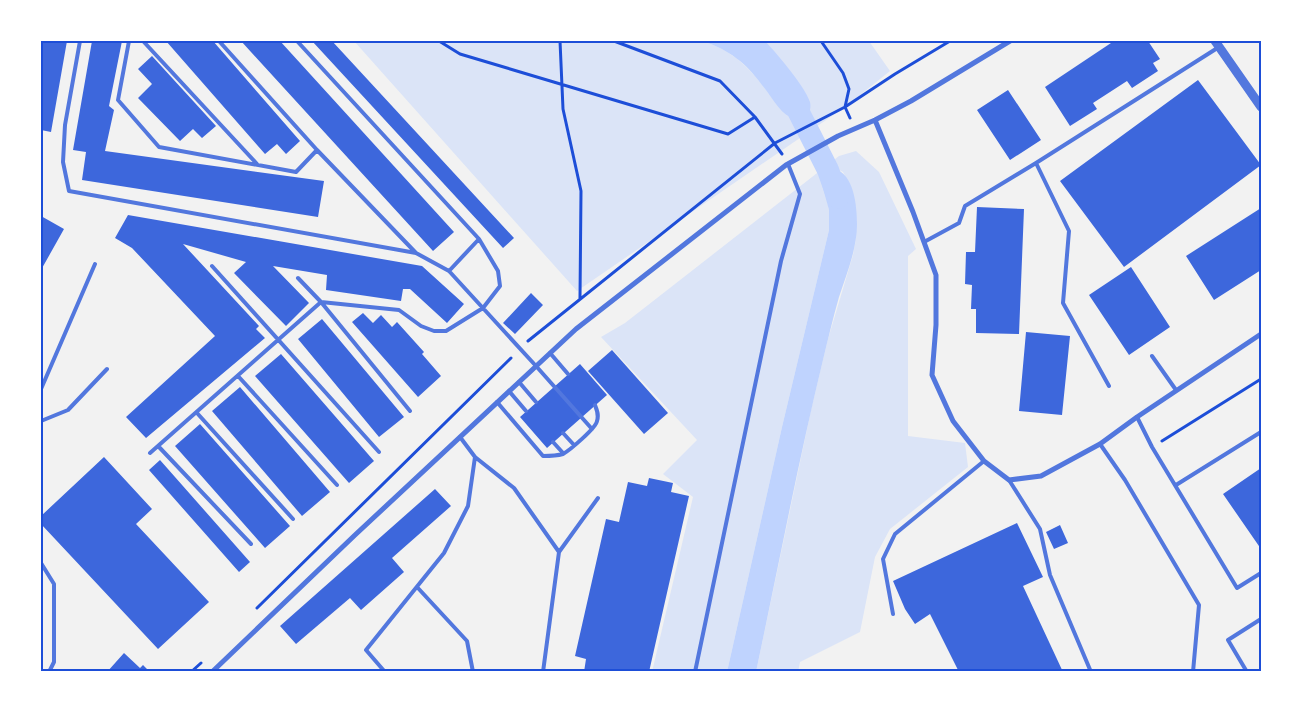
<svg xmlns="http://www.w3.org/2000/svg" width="1302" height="713" viewBox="0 0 1302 713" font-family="Georgia,serif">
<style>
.green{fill:#dbe4f7}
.water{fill:#bfd3fe}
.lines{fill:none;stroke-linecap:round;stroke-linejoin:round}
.canal{stroke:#bfd3fe;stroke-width:22}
.building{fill:#3d67dc}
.path{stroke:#1d4ed8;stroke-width:3}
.service{stroke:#5277de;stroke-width:4}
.minor{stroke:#5277de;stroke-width:5}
.tertiary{stroke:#5277de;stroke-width:9}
.neatline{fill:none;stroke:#1d4ed8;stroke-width:2}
</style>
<rect width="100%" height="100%" fill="#f2f2f2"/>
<path class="green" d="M354,41H703C731,51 742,61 761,83L780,59L765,41H869L890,71L845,107L577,291Z
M856,151L879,172L916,249L908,256V436L965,443L968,467L890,529L875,557L860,632L800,662L798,672H756L811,410L828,339L853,255L856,239V212L851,187L843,172L839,170H828L822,176L829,210V230L782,427L727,672H652L693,497L663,474L697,440L601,337L625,323L839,156Z"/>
<path class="water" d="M703,41H765C778,55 804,85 810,102C811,107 810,110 809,114C803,117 797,121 790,117C779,112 770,94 762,85C745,62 730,51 703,41Z
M834,169C854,173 857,206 857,224C857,249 847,273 839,297C833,318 828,339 823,360C798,463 778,568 756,672H727L782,427L829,230V210L821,181L824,173Z"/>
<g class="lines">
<path class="canal" d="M788,91L828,170L838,198"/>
</g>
<path class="building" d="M41,41H67L51,132L41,130Z
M92,41H122L109,106L114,110L105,151L324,181L318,217L82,180L86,152L73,150Z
M166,41H213L300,141L286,154L277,144L265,154Z
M241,41H280L454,232L433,251Z
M312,41H332L514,238L503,248Z
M1114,41H1148L1160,59L1153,63L1158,71L1132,88L1127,81L1093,103L1097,109L1070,126L1045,87Z
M152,56L216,126L202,138L193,129L180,141L138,98L152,84L138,69Z
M1198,80L1261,165L1124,267L1060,181Z
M1008,90L1041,140L1010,160L977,110Z
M977,207L1024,209L1019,334L976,333V309H971L972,285L965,284L966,252H975Z
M1261,208V270L1214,300L1186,256Z
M128,215L422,266L464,304L447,323L410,289H403L401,301L326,290L327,275L273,266L309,303L286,326L234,273L246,262L183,244L259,326L256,329L265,338L146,438L126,417L215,336L132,248L115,238Z
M41,216L64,229L41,270Z
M1131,267L1170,327L1129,355L1089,295Z
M531,293L543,305L515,334L503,323Z
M363,313L373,323L381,315L392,327L397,322L424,352L422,354L441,376L418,397L352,322Z
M322,319L404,417L379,437L298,339Z
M1026,332L1070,336L1062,415L1019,411Z
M612,350L668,413L644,434L588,371Z
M281,354L374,461L349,483L255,376Z
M580,364L607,395L547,448L520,417Z
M240,387L330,492L302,516L212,411Z
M200,424L290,526L265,548L175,446Z
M104,457L152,509L136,524L209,602L158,649L41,524V516Z
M160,460L250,562L239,572L149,470Z
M1261,468V549L1223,494Z
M649,478L673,483L671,492L689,496L649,672H584L586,659L575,656L606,519L619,522L628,482L647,486Z
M435,489L451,506L392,558L404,572L361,610L350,598L296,644L280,626Z
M1017,523L1043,577L1023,586L1063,672H959L930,614L915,624L905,609L893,581Z
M1060,525L1068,543L1054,549L1046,532Z
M124,653L140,668L143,665L150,672H107Z"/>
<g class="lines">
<path class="path" d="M439,41L460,54L728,134L755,117
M560,41L563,109L581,191L580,298
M614,41L720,81L755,117L782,154
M821,41L843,73L849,89L845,107L850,118
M528,341L775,143L845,107L895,74L950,41
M1162,441L1261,379
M257,608L511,358
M191,672L201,663"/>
<path class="service" d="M80,41L65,125L63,162L69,191L416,253L449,271L536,366L592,429
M129,41L118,100L159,147L296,172L317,150L219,41
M143,41L257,164
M297,41L479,239L449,271
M317,150L416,253
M1036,163L1069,231L1063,303L1109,386
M924,242L959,223L965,206L1036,163L1219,47
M212,266L379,452
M298,278L321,302L410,411
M550,353L568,374
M1152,356L1176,390
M238,376L337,485
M519,382L536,402
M41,389L95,264
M509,391L526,411
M497,402L543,456C549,456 556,456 563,454C570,450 596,428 597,421C599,415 597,410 595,405
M197,413L293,519
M1137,417L1152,447L1237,588L1261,573
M41,421L68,410L107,369
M563,433L574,445
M553,442L563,453
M1100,444L1125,480L1199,605L1193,672
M159,447L251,544
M150,453L321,302L399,310L421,326L434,331H446L483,308L500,286L498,271L479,239
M475,457L514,488L559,552L543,672
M1009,480L1040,529L1050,575L1091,672
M1176,485L1261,432
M559,552L598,498
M41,563L54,584V662L49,672
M417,587L467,641L473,672
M893,614L883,559L895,534L984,461
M385,672L366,650L444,553L468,506L475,457L460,437
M695,672L781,261L800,194L788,164
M1247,672L1228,640L1261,619"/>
<path class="minor" d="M875,120L913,212L936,275V325L932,375L953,421L984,461L1009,480L1041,476L1100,444L1137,417L1261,334
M212,672L355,535L576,329L786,165L838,136L875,120L911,101L1010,41"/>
<path class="tertiary" d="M1215,41L1261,107"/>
</g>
<rect width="1302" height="713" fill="none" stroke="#ffffff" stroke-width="85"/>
<rect x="42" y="42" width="1218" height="628" class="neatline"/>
</svg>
